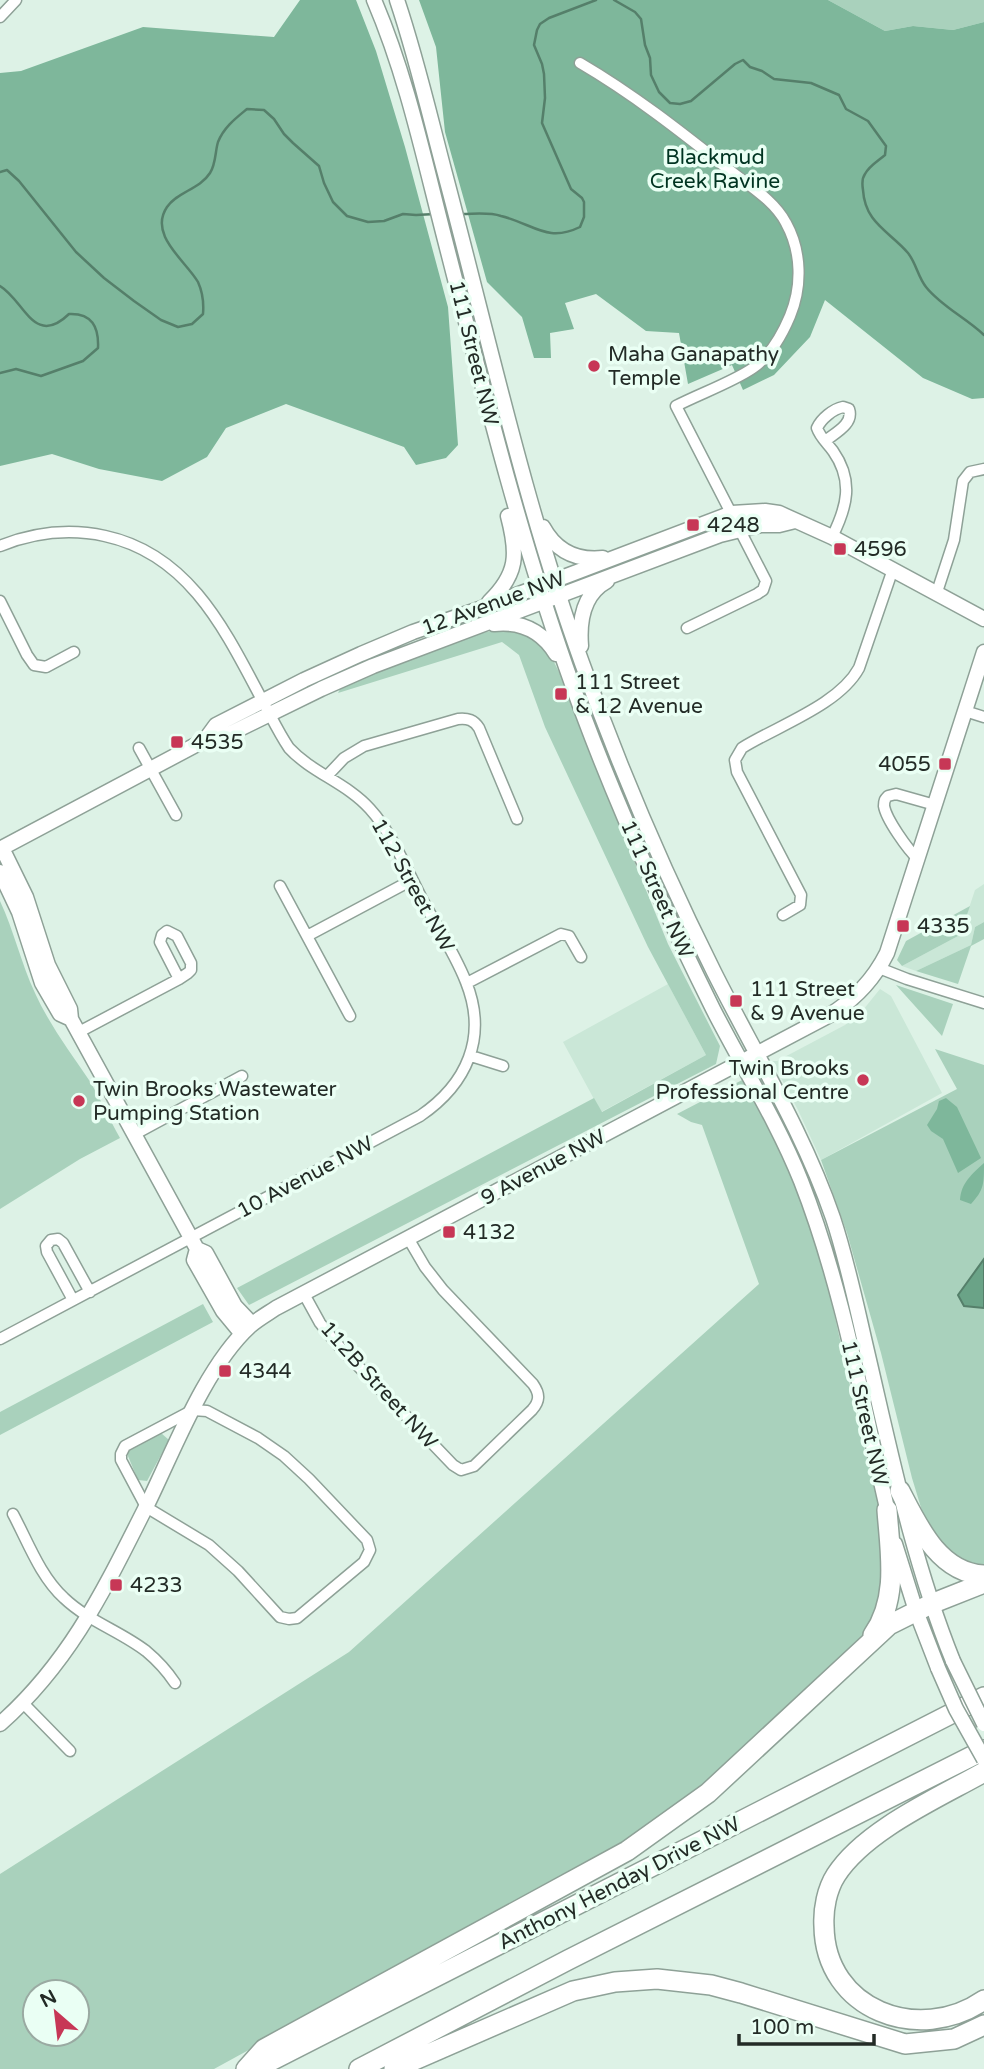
<svg xmlns="http://www.w3.org/2000/svg" width="984" height="2069" viewBox="0 0 984 2069" font-family="'Varela Round',sans-serif">
<style>
.built{fill:#cae7d7}
.green{fill:#a9d1bc;fill-rule:evenodd}
.forest{fill:#7eb79b}
.water{fill:#6aa387;stroke:#557f6a;stroke-width:2}
.lines{fill:none;stroke-linecap:round;stroke-linejoin:round}
.stream{stroke:#557f6a;stroke-width:2.5}
.street-casing{stroke:#8ea197;stroke-width:13}
.secondary-casing{stroke:#8ea197;stroke-width:17}
.highway-casing{stroke:#8ea197;stroke-width:22}
.street{stroke:#fff;stroke-width:10}
.secondary{stroke:#fff;stroke-width:14}
.highway{stroke:#fff;stroke-width:19}
.secondary-bridge-casing{stroke:#8ea197;stroke-width:17;stroke-linecap:butt}
.secondary-bridge{stroke:#fff;stroke-width:14}
.poi-dot{fill:#c73756;stroke:#eafff4;stroke-width:2.5}
.labels{text-anchor:middle;stroke-width:7;stroke-linejoin:round;paint-order:stroke}
.park-label{font-size:21px;fill:#003421;stroke:#eafff4}
.street-label{font-size:21px;fill:#232b26;stroke:#eafff4}
.poi-label{font-size:21px;fill:#232b26;stroke:#eafff4;text-anchor:start}
</style>
<rect width="100%" height="100%" fill="#ddf2e6"/>
<path class="built" d="M984,884V922L975,927L971,945L916,971L902,966L960,935L975,890Z
M668,984L706,1055L601,1112L563,1042Z
M880,989L891,996L942,1093L821,1160L798,1110L772,1061H777L845,1025L863,1010Z"/>
<path class="green" d="M828,0H984V22L953,30L913,26L885,31Z
M511,627L531,633L547,648L560,674L597,770L668,944L720,1046L716,1064L249,1305L237,1288L594,1098L602,1112L706,1055L648,947L545,727L519,655L502,642L338,693L343,683L467,636Z
M0,901C14,931 21,963 35,993C49,1024 70,1052 89,1080C101,1099 109,1119 120,1138L80,1159L0,1209Z
M970,906L960,935L902,966L897,960L906,941Z
M984,922V939L971,946L958,984L916,971L971,945L975,927Z
M896,985L953,1004L942,1036Z
M935,1049L984,1065V1566L970,1564L954,1557L926,1524L912,1478L881,1353L847,1233L821,1160L957,1089Z
M746,1078L794,1183L822,1258L860,1431L881,1511L886,1585L874,1623L856,1643L702,1789L630,1842L214,2069H0V1874L349,1652L759,1284L702,1125L691,1122L677,1114ZM35,1992H77V2034H35Z
M203,1304L213,1322L0,1435V1412Z
M161,1433L169,1440L147,1481L138,1480L125,1449Z"/>
<path class="forest" d="M300,0H356L376,51L405,147L448,307L458,445L446,458L416,465L404,447L286,404L226,428L207,457L162,481L99,469L52,454L0,466V73L21,71L143,27L274,37Z
M419,0H828L885,31L913,26L953,30L984,22V398L972,399L923,378L825,300L810,337L774,375L743,390L732,365L688,384L679,333L646,331L596,294L565,303L574,329L550,333L551,358H534L522,317L487,282L445,132L436,47Z
M946,1098L957,1107L981,1158L958,1173L943,1139L931,1131L927,1125L937,1109L939,1101Z
M984,1163C984,1184 984,1190 971,1204L960,1200C961,1183 972,1174 984,1163Z"/>
<path class="water" d="M984,1259V1308L964,1306L958,1295Z"/>
<g class="lines">
<path class="stream" d="M614,0L635,12L641,19L645,45L650,58L651,75L659,92L670,103L680,104L691,101L735,64L743,60L750,67L762,71L774,79L811,83L839,95L846,109L868,121L886,146L885,155C878,161 869,166 865,174C862,178 862,184 863,190C865,223 889,231 908,253C916,263 918,277 926,287C941,306 966,318 984,335
M0,172L7,170L19,181L76,252L104,278L134,301L161,320L178,327L192,324L203,314C204,302 203,293 198,282C186,261 148,235 167,207C177,192 200,189 210,173C216,164 215,152 218,142C224,127 236,118 247,109L264,110L274,119L284,134L293,143L319,166L324,183L333,202L347,216L368,222L384,221L403,214L416,215L435,214
M462,214C475,214 489,212 501,216C534,224 547,243 580,227L584,217V202L582,198L571,189L542,123L545,98L544,74L542,64L534,45L537,30L540,24L549,18L596,0
M0,286C24,300 34,348 69,314C92,313 99,327 98,348L83,361L41,376L16,369L0,373"/>
<g class="street-casing">
<path id="street" d="M0,17L16,0
M580,63C633,94 680,131 728,169C748,185 774,200 786,223C802,252 802,287 790,316C782,335 770,356 753,368C733,382 699,394 676,406L766,581L763,590L757,594L687,628
M825,441C835,433 854,424 849,409L843,407C833,409 821,419 817,428C820,437 827,443 833,451C854,481 847,507 832,537
M0,546C35,532 68,528 105,536C188,554 224,628 260,696C270,714 278,732 289,748C312,773 347,783 370,809C392,833 408,872 423,901C438,928 455,954 466,982C488,1037 467,1084 420,1116L0,1339
M937,592L954,540L963,481L970,472L984,469
M0,601L27,655L34,665L46,667L74,652
M965,711L984,717
M139,748L176,815
M327,776L344,758L364,746L458,719C468,718 474,720 479,728L517,819
M918,859C908,850 886,819 884,806C884,800 885,799 888,796L896,794L935,805
M280,886L350,1016
M783,915L800,905L801,895L737,772L735,760L742,748C777,726 839,705 859,668L893,569
M307,936L412,880
M879,968L907,979L984,1003
M467,983L561,934L569,936L581,957
M79,1032L179,979L188,973L191,970V963L177,936L167,931L162,935L160,942L179,979
M471,1056L503,1066
M135,1134L242,1076
M304,1294L320,1323L336,1343L453,1465L461,1470L474,1466L532,1410C540,1401 540,1394 533,1384L443,1290L425,1267L408,1238
M73,1300L47,1252L46,1246L51,1240L58,1239L63,1243L90,1292
M193,1410L207,1411L258,1438L284,1456L309,1479L367,1540L370,1550L364,1562L297,1618L289,1619L280,1617L238,1571L209,1545L146,1507L121,1460V1454L125,1446Z
M13,1514C28,1542 40,1576 64,1598C88,1621 120,1631 146,1651C158,1661 167,1671 175,1683
M23,1703L70,1751"/>
</g>
<g class="secondary-casing">
<path id="secondary" d="M374,0C407,77 424,159 445,240C482,384 517,527 566,667C607,785 658,898 713,1009C742,1066 777,1121 801,1181C843,1288 863,1406 889,1517
M397,0C416,56 429,113 444,170C488,335 524,503 582,663C620,769 664,872 714,972C755,1054 803,1131 833,1218C847,1260 856,1304 866,1347C891,1454 912,1559 953,1661
M543,527C556,551 576,561 603,558
M489,602C518,574 518,554 508,516
M494,624C521,621 542,631 556,654
M581,646C579,621 583,594 607,581
M205,740L221,738L321,689L373,666L720,535L761,525H779L795,521
M2,848L26,897L48,965L70,1009L71,1019L197,1249L206,1253L235,1306L252,1324
M0,849L205,740L216,725L304,680L361,654L413,632L482,608L732,513L765,511L779,513L832,537L984,619
M0,872L19,912L42,983L60,1014L71,1019
M197,1249L194,1260L223,1311L242,1334
M895,1544L916,1611L938,1668
M0,1724C71,1661 105,1588 147,1505C174,1450 205,1367 250,1326C258,1319 267,1314 276,1308L828,1016C853,1001 874,979 887,953L984,652"/>
</g>
<g class="highway-casing">
<path id="highway" d="M900,1491C918,1526 939,1573 984,1575
M873,1635C899,1598 890,1552 887,1510
M984,1772C938,1798 865,1830 836,1875C827,1889 823,1909 824,1926C825,2010 919,2045 984,2000
M246,2069L264,2049L627,1851L708,1793L889,1625L931,1604L984,1583
M255,2069L984,1697
M359,2069L568,1960L984,1750
M394,2069L573,1991L615,1982L657,1979L711,1985L741,1993L905,2044L954,2039L984,2025"/>
</g>
<use href="#street" class="street"/>
<use href="#secondary" class="secondary"/>
<use href="#highway" class="highway"/>
<g class="secondary-bridge-casing">
<path id="secondary-bridge" d="M953,1661L984,1724
M938,1668L956,1709L984,1759"/>
</g>
<use href="#secondary-bridge" class="secondary-bridge"/>
</g>
<g class="poi-dot">
<circle cx="594" cy="366" r="7"/>
<rect x="686" y="518" width="14" height="14" rx="3.5"/>
<rect x="833" y="542" width="14" height="14" rx="3.5"/>
<rect x="554" y="687" width="14" height="14" rx="3.5"/>
<rect x="170" y="735" width="14" height="14" rx="3.5"/>
<rect x="938" y="757" width="14" height="14" rx="3.5"/>
<rect x="896" y="919" width="14" height="14" rx="3.5"/>
<rect x="729" y="994" width="14" height="14" rx="3.5"/>
<circle cx="863" cy="1080" r="7"/>
<circle cx="79" cy="1101" r="7"/>
<rect x="442" y="1225" width="14" height="14" rx="3.5"/>
<rect x="218" y="1364" width="14" height="14" rx="3.5"/>
<rect x="109" y="1578" width="14" height="14" rx="3.5"/>
</g>
<g class="labels">
<g class="park-label">
<text x="715" y="164">Blackmud<tspan x="715" dy="24">Creek Ravine</tspan></text>
</g>
<g class="street-label">
<text transform="translate(474 353) rotate(76)" y="7">111 Street NW</text>
<text transform="translate(493 603) rotate(-20)" y="7">12 Avenue NW</text>
<text transform="translate(413 885) rotate(61)" y="7">112 Street NW</text>
<text transform="translate(657 889) rotate(66)" y="7">111 Street NW</text>
<text transform="translate(543 1167) rotate(-28)" y="7">9 Avenue NW</text>
<text transform="translate(305 1177) rotate(-28)" y="7">10 Avenue NW</text>
<text transform="translate(379 1385) rotate(48)" y="7">112B Street NW</text>
<text transform="translate(865 1413) rotate(77)" y="7">111 Street NW</text>
<text transform="translate(619 1883) rotate(-27)" y="7">Anthony Henday Drive NW</text>
</g>
<g class="poi-label">
<text x="608" y="361">Maha Ganapathy<tspan x="608" dy="24">Temple</tspan></text>
<text x="707" y="532">4248</text>
<text x="854" y="556">4596</text>
<text x="575" y="689">111 Street<tspan x="575" dy="24">&amp; 12 Avenue</tspan></text>
<text x="191" y="749">4535</text>
<text x="931" y="771" text-anchor="end">4055</text>
<text x="917" y="933">4335</text>
<text x="750" y="996">111 Street<tspan x="750" dy="24">&amp; 9 Avenue</tspan></text>
<text x="849" y="1075" text-anchor="end">Twin Brooks<tspan x="849" dy="24">Professional Centre</tspan></text>
<text x="93" y="1096">Twin Brooks Wastewater<tspan x="93" dy="24">Pumping Station</tspan></text>
<text x="463" y="1239">4132</text>
<text x="239" y="1378">4344</text>
<text x="130" y="1592">4233</text>
</g>
</g>
<g transform="translate(56 2013) rotate(332)"><circle r="33" fill="#eafff4" stroke="#9aaaa2" stroke-width="2"/>
<path d="M0-5L12 26L0 18L-12 26Z" fill="#c73756"/>
<text y="-10" font-size="19" font-weight="bold" text-anchor="middle" fill="#232b26">N</text>
</g>
<path d="M739 2034v10h135v-10" fill="none" stroke="#232b26" stroke-width="3.5"/>
<text x="750" y="2034" font-size="21" fill="#232b26" stroke="#eafff4" stroke-width="5" paint-order="stroke">100 m</text>
</svg>
